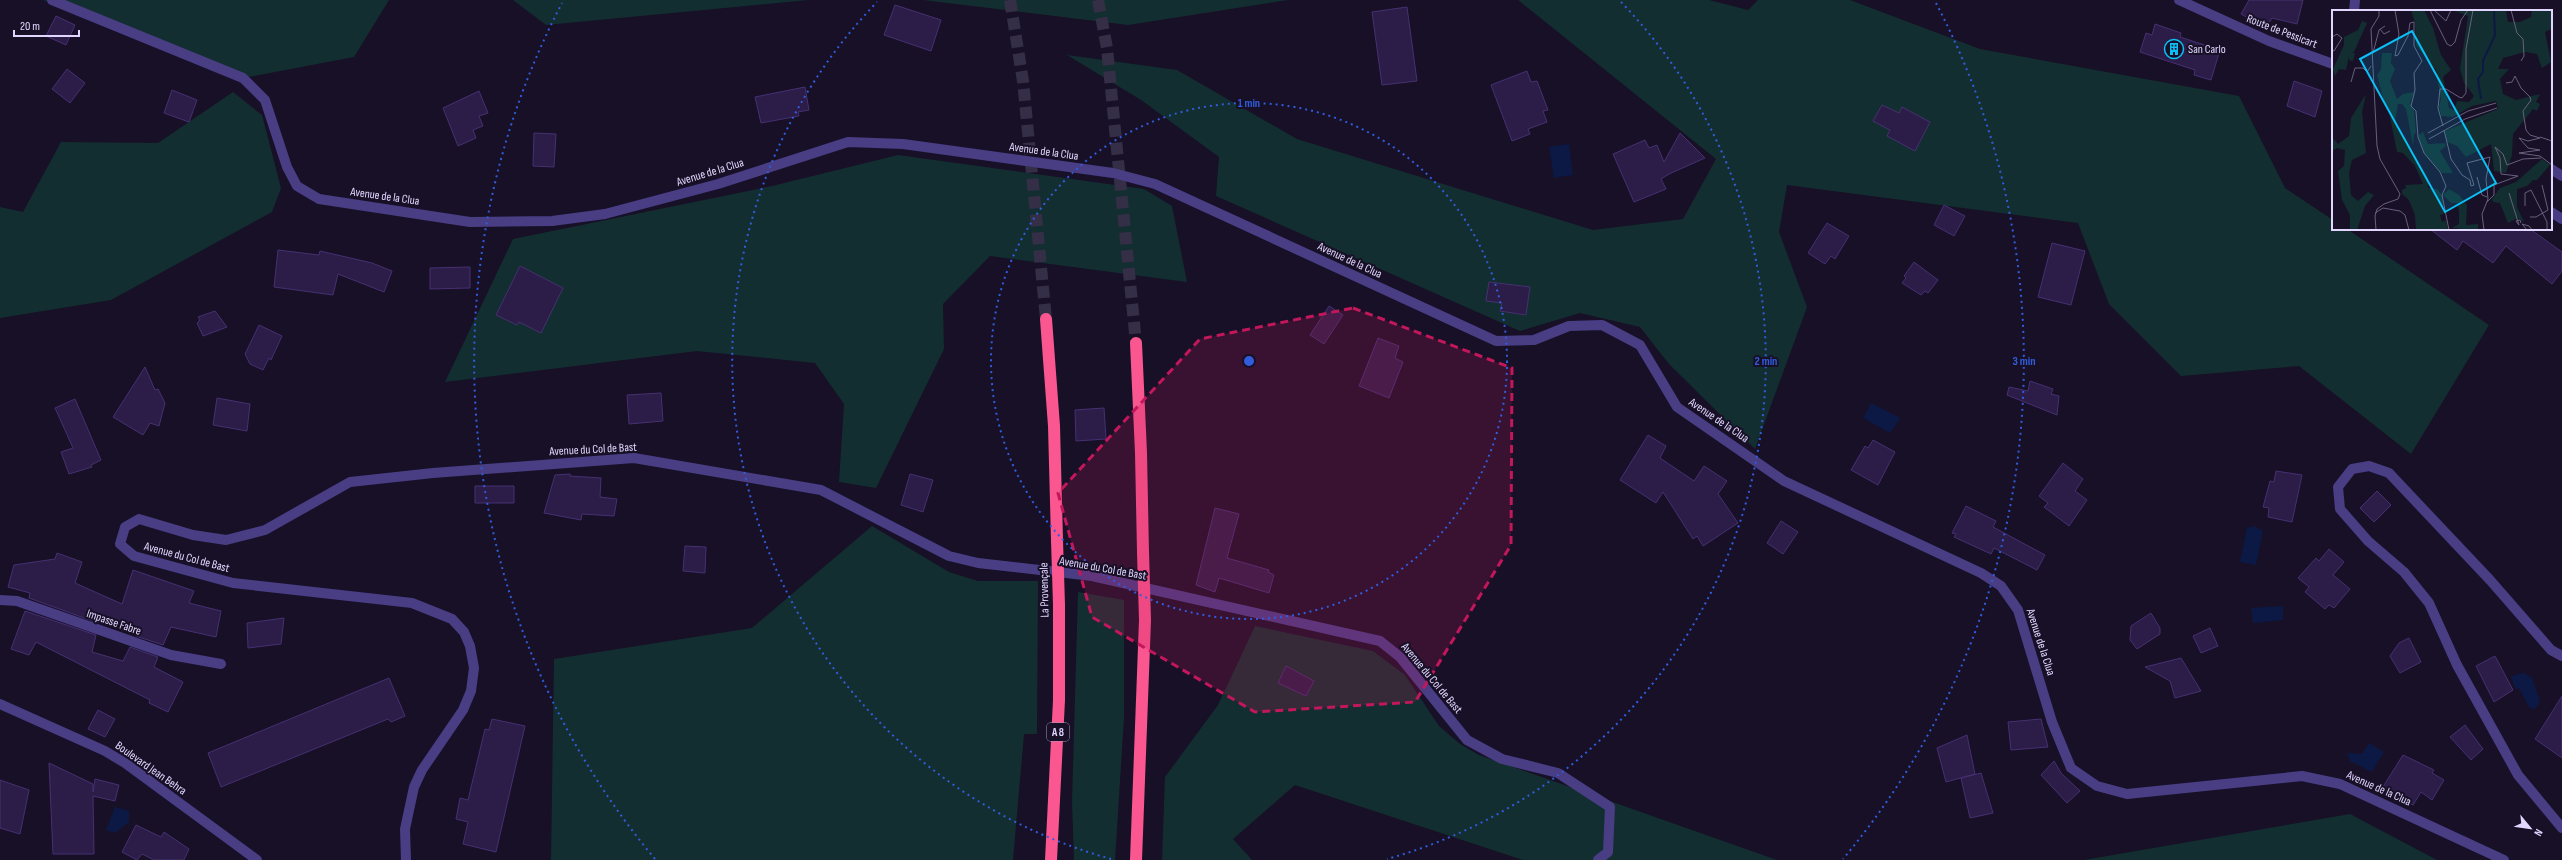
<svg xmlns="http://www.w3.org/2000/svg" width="2562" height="860" viewBox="0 0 2562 860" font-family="'Sofia Sans Condensed',sans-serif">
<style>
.green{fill:#132e30}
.water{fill:#0c1944}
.building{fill:#2b1d47;stroke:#463072}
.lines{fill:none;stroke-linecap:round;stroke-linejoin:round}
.motorway-tunnel{stroke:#352e47;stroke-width:12;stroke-dasharray:12 6;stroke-linecap:butt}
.minor{stroke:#493d84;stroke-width:10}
.tertiary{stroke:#493d84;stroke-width:10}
.motorway{stroke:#fa568f;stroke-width:12}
.motorway-bridge{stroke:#fa568f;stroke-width:12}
.marked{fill:#c2185b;fill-opacity:0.2;stroke:#c2185b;stroke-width:3;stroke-dasharray:8 5;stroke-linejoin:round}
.ring{fill:none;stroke:#315cdc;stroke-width:2;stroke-dasharray:2 4}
.labels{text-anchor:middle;stroke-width:4;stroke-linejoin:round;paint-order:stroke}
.shield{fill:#171027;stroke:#a49bbe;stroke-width:1}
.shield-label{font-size:11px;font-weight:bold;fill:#e1d7fe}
.street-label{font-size:12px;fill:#e1d7fe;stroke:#171027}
.poi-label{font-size:12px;fill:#e1d7fe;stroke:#171027;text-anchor:start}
.inset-river{fill:none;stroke:#0c1944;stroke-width:2}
.inset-road{fill:none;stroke:#68607d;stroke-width:1}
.view{fill:#0ac0f7;fill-opacity:0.15;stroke:#0ac0f7;stroke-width:2}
.inset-edge{fill:none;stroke:#e1d7fe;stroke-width:2}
.centre{fill:#315cdc;stroke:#171027;stroke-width:2}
.ring-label{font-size:12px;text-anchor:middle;font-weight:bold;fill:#315cdc;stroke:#171027;stroke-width:4;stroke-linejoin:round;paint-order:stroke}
</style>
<rect width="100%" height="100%" fill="#171027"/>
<path class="green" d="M43,0H389L354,57L243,78Z
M513,0H808L546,25Z
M923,0H1288L1128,25Z
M1518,0H1709L1748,10L1758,0H1850L1980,49L2239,96L2285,188L2333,220V229H2347L2489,325L2411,454L2299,366L2181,376L2109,304L2078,223L1787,185L1779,232L1807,307L1755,449L1669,364L1640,327L1580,313L1520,331L1216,196L1219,157L1141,100L1067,55L1177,70L1297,139L1593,230L1683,219L1716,159Z
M233,92L262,115L281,188L272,212L111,300L0,318V207L23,212L61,142L158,143Z
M898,155L1144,189L1172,206L1187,282L990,256L943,304L944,349L876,488L839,482L844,404L815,363L697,351L445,382L513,239L772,186Z
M872,526L949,572L978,581H1038L1037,734H1024L1013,860H551L554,659L752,628Z
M1078,592L1124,600V718L1115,860H1074L1072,802Z
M1255,626L1373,651L1405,675L1439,726L1460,744L1479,755L1777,860H1523L1295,785L1233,839L1252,860H1162L1165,777L1218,705Z
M2350,814L2437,860H2084Z"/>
<path class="water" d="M1569,144L1573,175L1554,178L1549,147Z
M1871,403L1900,418L1890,433L1863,418Z
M2254,526L2263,531L2256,565L2240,562L2247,528Z
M2283,606V620L2253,623L2251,608Z
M2524,673L2532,678L2540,702L2535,709L2529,707L2519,688L2515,689L2511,676Z
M2369,743L2384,752L2372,772L2350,761L2347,753L2362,754Z
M115,807L129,811V822L115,833L106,830Z"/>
<path class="building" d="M2249,0H2303L2297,24L2272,18L2266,28L2241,14Z
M895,5L941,20L931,51L884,35Z
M1407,7L1417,81L1382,85L1372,12Z
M56,16L75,25L66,45L46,36Z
M2155,24L2181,33L2180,37L2220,50L2211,80L2194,75L2195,70L2140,52L2146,33L2152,35Z
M67,69L85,83L70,103L52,89Z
M1527,71L1531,82L1537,81L1548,110L1543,111L1547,122L1528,129L1530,134L1512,141L1491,85Z
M2294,81L2322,91L2315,117L2287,106Z
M805,87L809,110L798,112L799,116L761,123L755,97Z
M172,90L197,100L189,122L164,113Z
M479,91L488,113L479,116L483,126L473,130L476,138L458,146L443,108Z
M1882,105L1899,113L1902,107L1930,122L1915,151L1887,136L1890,130L1873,121Z
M534,133L556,134L554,167L533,166Z
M1680,133L1705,158L1669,174L1661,179L1666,189L1634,202L1613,154L1645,140L1649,148L1657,145L1664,162Z
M1944,205L1965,216L1954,236L1934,225Z
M1827,223L1849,236L1835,259L1831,256L1825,264L1808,253Z
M2430,229H2530L2562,252V271L2552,284L2506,246L2493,263L2463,241L2457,250Z
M2052,243L2085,251L2071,305L2038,297Z
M278,250L319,255L320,251L372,263L392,271L384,292L338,274L333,295L274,287Z
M1914,262L1938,280L1928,293L1925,291L1921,295L1902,283L1906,278L1904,276Z
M520,266L563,288L541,333L519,322L517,325L496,315Z
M470,267V288L430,289V268Z
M1489,282L1530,287L1526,315L1500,311L1502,303L1486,301Z
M1329,306L1343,315L1324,344L1310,335Z
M215,311L227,327L203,336L197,323L200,320L198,317Z
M259,325L282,336L271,360L269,358L263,370L250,364L245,354Z
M1378,338L1399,346L1395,358L1403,362L1389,398L1359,386Z
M145,367L155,390L158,389L165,403L159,426L150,423L143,435L113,417Z
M2030,381L2053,389L2051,394L2059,396L2057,415L2007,395L2009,387L2028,391Z
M661,393L663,421L629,424L627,395Z
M217,398L250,404L247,431L213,425Z
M75,399L101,460L91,465L92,467L69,474L61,452L73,448L55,408Z
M1104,408L1106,439L1076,441L1075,410Z
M1648,435L1666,446L1660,458L1694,481L1704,466L1727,481L1718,494L1738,523L1703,546L1697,536L1693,539L1663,492L1656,503L1620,480Z
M1873,440L1895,452L1878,485L1851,470L1865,446L1868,448Z
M2063,463L2083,479L2075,491L2087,500L2069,526L2044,507L2048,503L2039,496Z
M2276,471L2302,475L2292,522L2268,517L2269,508L2263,507L2270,481L2274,482Z
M570,474V476L601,478L600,497L617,499L614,516L582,514L581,520L544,513L555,475Z
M910,474L933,480L923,512L901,505Z
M475,486H514V503H475Z
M2377,491L2391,505L2374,522L2360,508Z
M1966,506L1996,521L1993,527L2045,555L2037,570L1994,548L1991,554L1954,537L1956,534L1952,533Z
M1215,508L1239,514L1227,558L1269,570L1268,572L1274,575L1269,593L1219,578L1215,592L1196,585Z
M1781,521L1798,532L1783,554L1767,543Z
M685,546L706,547L705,573L683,571Z
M2329,549L2344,562L2333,575L2350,589L2334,608L2329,605L2325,609L2305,592L2309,587L2298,578L2316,558L2319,561Z
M57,553L82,562L75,583L122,604L133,570L194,591L189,603L221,611L216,637L171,627L163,645L136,636L137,632L99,617L98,623L29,598L30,593L8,587L14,565L55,559Z
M25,611L96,635L92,652L123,661L130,647L158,657L154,667L183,682L168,712L149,703L150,700L36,642L29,655L11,649Z
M2151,613L2160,628V634L2137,649L2130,640L2131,626Z
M284,618L281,644L248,648L247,623Z
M2210,628L2218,646L2201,653L2193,636Z
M2409,638L2421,662L2400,673L2390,656L2399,643Z
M2495,656L2513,690L2494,702L2476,666Z
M2181,658L2201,691L2175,698L2170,681L2145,667Z
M1286,666L1314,681L1306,696L1278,683Z
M389,678L405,716L391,722L388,719L221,787L208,753Z
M2562,696V758L2535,739Z
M98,710L115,719L105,737L88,729Z
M492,719L525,726L496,852L463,844L468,822L456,819L460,798L468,800L485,729L489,730Z
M2041,719L2048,747L2011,750L2008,722Z
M2465,725L2483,749L2471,760L2450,737Z
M1967,735L1975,774L1946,782L1937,748Z
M2403,755L2434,770L2432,773L2444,780L2432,800L2421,792L2413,805L2381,790Z
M2054,761L2061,773L2080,791L2067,803L2041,775Z
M49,763L93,784V792L95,779L119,785L115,801L93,796L94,854H53Z
M1981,773L1993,813L1970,818L1961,778Z
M0,780L29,790L20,834L0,828Z
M136,825L161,837L164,832L189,849L184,860H154L142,854L137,860L122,852Z"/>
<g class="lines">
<path class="motorway-tunnel" d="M1010,0L1023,81L1046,319
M1098,0L1107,48L1136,343"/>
<path class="minor" d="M2354,11L2355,0
M2551,212L2562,219
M0,600L17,601L171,655L221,664
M0,704L105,751L125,763L257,860
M406,860L405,829L414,787L422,770L463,710L471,691L474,668L470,646L464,632L452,619L412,603L233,583L134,556L120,544L125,527L139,519L193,535L226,540L265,530L350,482L433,473L634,458L821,490L949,556L978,563L1092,576L1380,641L1400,657L1467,740L1502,759L1558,773L1610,807L1608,852L1598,860"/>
<path class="tertiary" d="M52,0L243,78L265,100L287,167L297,186L319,199L470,222L552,221L605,214L718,184L848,142L903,144L1113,173L1155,184L1496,341L1534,340L1569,326L1602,325L1640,345L1677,407L1784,481L1981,573L2001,586L2018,610L2052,722L2071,768L2097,786L2127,794L2302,776L2340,784L2504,860
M2179,0L2269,41L2333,64
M2551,169L2562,176
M2562,656L2551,650L2490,580L2389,473L2369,466L2352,469L2338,487L2340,509L2368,541L2404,572L2429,603L2457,665L2518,775L2562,828"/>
<path class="motorway" d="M1046,319L1054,426L1057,540
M1136,343L1141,453L1143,552
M1051,860L1059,700V605
M1136,860L1145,620"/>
<path class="motorway-bridge" d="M1057,540L1059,605
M1143,552L1145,620"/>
</g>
<path class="marked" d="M1353,308L1512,368L1511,545L1415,702L1255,712L1092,617L1058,493L1200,339Z"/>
<g class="ring">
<circle cx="1249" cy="361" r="258"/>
<path d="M1111 859A517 517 0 0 1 877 2M1621 2A517 517 0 0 1 1387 859"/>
<path d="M655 859A775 775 0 0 1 562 3M1936 3A775 775 0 0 1 1843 859"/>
</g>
<defs>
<g id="building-ring" transform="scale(1)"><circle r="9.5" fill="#171027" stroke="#0ac0f7" stroke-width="1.5"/><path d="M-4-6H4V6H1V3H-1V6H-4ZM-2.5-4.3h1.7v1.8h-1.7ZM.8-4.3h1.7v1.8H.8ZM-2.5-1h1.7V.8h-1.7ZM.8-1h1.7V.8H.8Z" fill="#0ac0f7"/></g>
</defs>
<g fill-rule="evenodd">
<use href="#building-ring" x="2174" y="49"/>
</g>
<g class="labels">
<rect class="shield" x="1047" y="723" width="22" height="18" rx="3"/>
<g class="shield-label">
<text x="1058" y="736">A 8</text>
</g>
<g class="street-label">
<text transform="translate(2282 31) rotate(21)" y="4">Route de Pessicart</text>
<text transform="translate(1044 151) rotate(8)" y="4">Avenue de la Clua</text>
<text transform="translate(710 172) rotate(-17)" y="4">Avenue de la Clua</text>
<text transform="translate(385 196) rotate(8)" y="4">Avenue de la Clua</text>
<text transform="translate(1350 260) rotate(25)" y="4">Avenue de la Clua</text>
<text transform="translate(1719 420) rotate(34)" y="4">Avenue de la Clua</text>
<text transform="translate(593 449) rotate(-3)" y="4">Avenue du Col de Bast</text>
<text transform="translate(187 557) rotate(15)" y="4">Avenue du Col de Bast</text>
<text transform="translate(1103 568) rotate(10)" y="4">Avenue du Col de Bast</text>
<text transform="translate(1044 590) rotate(-91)" y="4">La Provençale</text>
<text transform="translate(114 622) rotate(19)" y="4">Impasse Fabre</text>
<text transform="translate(2041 642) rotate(72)" y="4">Avenue de la Clua</text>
<text transform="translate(1432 678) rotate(50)" y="4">Avenue du Col de Bast</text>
<text transform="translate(151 768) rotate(35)" y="4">Boulevard Jean Behra</text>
<text transform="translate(2379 788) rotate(24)" y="4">Avenue de la Clua</text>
</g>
<g class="poi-label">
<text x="2188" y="53">San Carlo</text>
</g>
</g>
<g transform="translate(2332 10)">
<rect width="220" height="220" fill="#171027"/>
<path d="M79,0H92L101,18L109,45L119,60L111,67L117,98L122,100L125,91L137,92L142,86L132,73L128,59L136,6L121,0H174L176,12H188L199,7L200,0H220V19L213,22L219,52L210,58L205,44L193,42L171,48L166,59H177L168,69L171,84L184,90L208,84L204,92L208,94L205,101L201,99L181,124L180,145L174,163L162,161L159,134L134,147L125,136L115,132L113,121L166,99L164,91L140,96L121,107L109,106L107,96L109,89L104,60L84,35L83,13ZM30,11L35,13L22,42H18L23,43L21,51L17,50V46L14,60L7,59L3,66L1,59L12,35V27L26,20ZM50,43H60L59,53L63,59L58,71L65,89L71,84L82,82L78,93L82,100L84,123L82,124L81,136L74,99L70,94H66L63,112L96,168V178L105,179L110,185L112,204L108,205L110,212L114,210L116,220H84L83,205L77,190L70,184V180L74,178L73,175L91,174L83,156L71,143L65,142L56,97L53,96L45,65L49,59ZM34,84L30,102L34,143L20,150L17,163L19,185L26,191L36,182L42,185L33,196L25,220H18V205L10,190L6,161L12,156L13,140L5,138L0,141V127L6,134L17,126L19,108ZM91,122L96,134L113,133L114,136L108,141L121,163H110L92,143L86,125ZM210,149L218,155L205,170H201L195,176L185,179V197L192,212L186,208L176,213L168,193L161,192L160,189L168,178L184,172ZM117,179L127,185L135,195L134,215L146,214V220L120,218L127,214V201L125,193H119L111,185Z" fill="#132e30"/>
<path class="inset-river" d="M149,89L146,69L151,62V51L163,25L162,0"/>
<path class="inset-road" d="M63,0L67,24L63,46L66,45L76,26L78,13L82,12V36L90,51L82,63L83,80L79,96L84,101L86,127L92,143L108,162L114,176L110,185L117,220M98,0L115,34L119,36L123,32L129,10L136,0M102,0L114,11L119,0M179,0L185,23L191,29L192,46L189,51M48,19L52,24L58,21M0,27L5,24L10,28L2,41L0,40M41,43L47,20L53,16M19,72L23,58H31L35,62L39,56M174,73L180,72L183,66L189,78L198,87L199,90L191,101L194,120L198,125L208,128L196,131L187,128L196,138L208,140L187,143L208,146L220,155M111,116L106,98L108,79H114L127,87L130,88L134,83V39L141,0M112,120L119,149L130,165L138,170L139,176L142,175L135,153L158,147L154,169L156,189L150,204L152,220M96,123L136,101L164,93M208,127L220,131M97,129L133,109L165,98M145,167L150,185L155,187M177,183L187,215M155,192L162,185V175L186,166L169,164L168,148L163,137L171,144L175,155L191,149L209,148M193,196V183L199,180L215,212V220M43,203L51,198L68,201L73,205L77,220M198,207H204L216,200L210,175M187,215L184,211L188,210L189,213M44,220L43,206L45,199L52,194L66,189L68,184L48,149L45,136L39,19L47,6V0M195,220L190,214L197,216L200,220"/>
<path class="view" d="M80,21L164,173L113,202L28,49Z"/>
<rect width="220" height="220" class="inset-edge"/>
</g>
<circle cx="1249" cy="361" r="6" class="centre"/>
<g class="ring-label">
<text x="1249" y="107">1 min</text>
<text x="1766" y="365">2 min</text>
<text x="2024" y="365">3 min</text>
</g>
<g transform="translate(2530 828) rotate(119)" stroke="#171027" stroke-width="3" paint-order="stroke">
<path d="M0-3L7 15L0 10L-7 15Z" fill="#e1d7fe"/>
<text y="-6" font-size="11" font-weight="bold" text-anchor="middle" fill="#e1d7fe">N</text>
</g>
<path d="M14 30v6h65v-6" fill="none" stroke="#e1d7fe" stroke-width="2"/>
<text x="20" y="30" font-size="12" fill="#e1d7fe" stroke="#171027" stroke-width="3" paint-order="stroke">20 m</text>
</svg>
